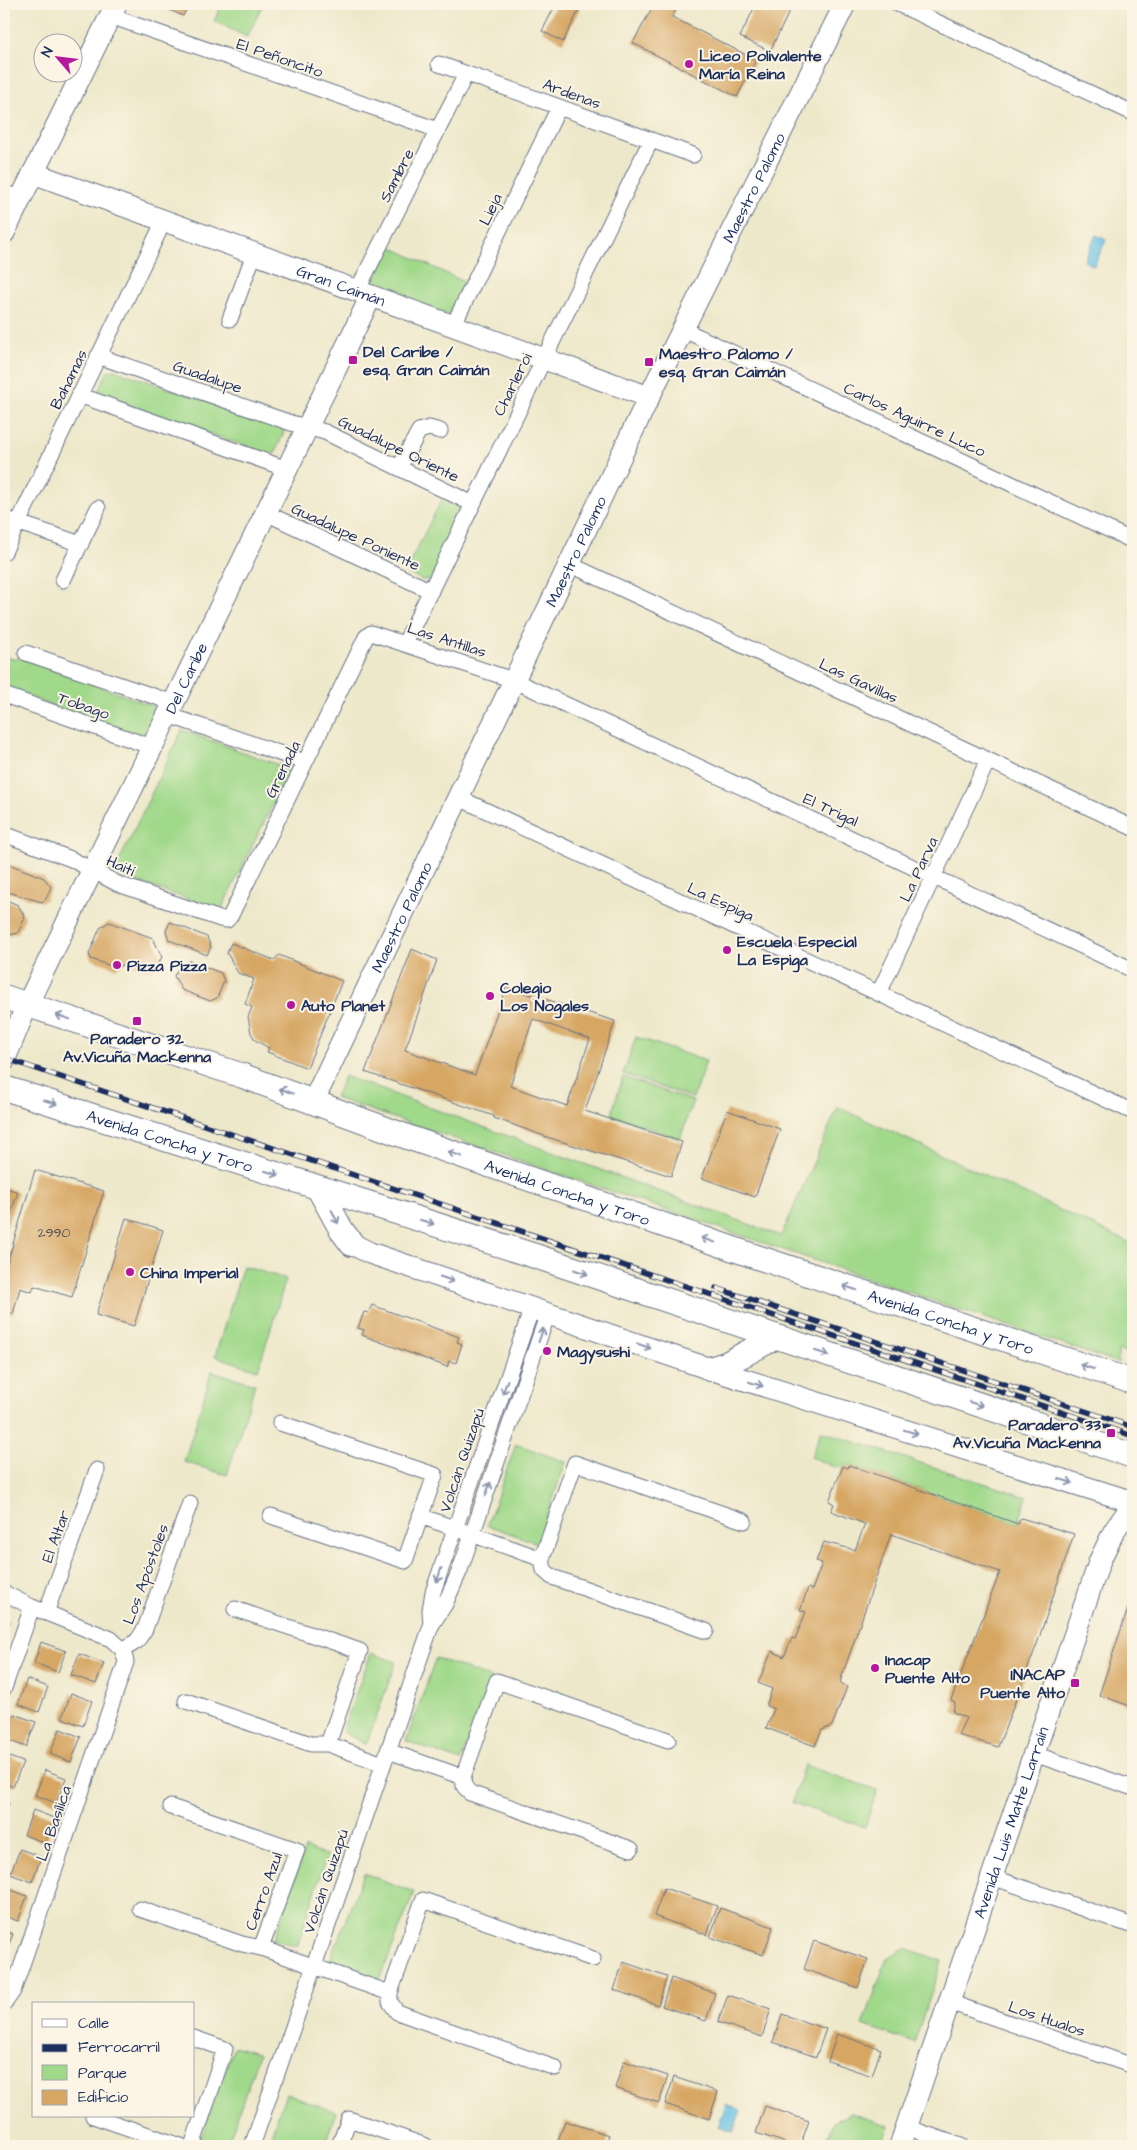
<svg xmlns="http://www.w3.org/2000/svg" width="1137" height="2150" viewBox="0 0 1137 2150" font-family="'Architects Daughter',sans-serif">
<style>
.green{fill:#a1d98b;stroke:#5e8474}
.water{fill:#65c1e3;stroke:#4078a0}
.building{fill:#d6a662;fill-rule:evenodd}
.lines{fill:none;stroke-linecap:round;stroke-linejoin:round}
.street-casing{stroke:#657084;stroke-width:17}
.secondary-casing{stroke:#657084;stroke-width:23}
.primary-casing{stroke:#657084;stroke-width:26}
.street{stroke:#fff;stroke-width:15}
.secondary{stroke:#fff;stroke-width:21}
.primary{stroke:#fff;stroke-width:24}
.rail-casing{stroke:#1b2f5e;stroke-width:5.5}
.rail{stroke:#fcf5e5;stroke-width:4;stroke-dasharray:11;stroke-linecap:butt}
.oneway{stroke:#8d97ae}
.poi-dot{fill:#b5179e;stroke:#fcf5e5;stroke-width:2}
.labels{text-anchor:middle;stroke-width:4;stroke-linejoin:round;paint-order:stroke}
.number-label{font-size:14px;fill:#4a4d5f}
.poi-label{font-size:16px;font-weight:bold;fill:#1b2f5e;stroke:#fcf5e5;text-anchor:start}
.street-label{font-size:16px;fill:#1b2f5e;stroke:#fcf5e5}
</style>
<rect width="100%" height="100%" fill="#fcf5e5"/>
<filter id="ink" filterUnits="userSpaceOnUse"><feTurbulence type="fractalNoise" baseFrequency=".02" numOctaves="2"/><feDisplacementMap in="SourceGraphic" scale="10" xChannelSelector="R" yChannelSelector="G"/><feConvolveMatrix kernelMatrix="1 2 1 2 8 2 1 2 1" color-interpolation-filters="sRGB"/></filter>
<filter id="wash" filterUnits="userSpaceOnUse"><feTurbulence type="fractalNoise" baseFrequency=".0096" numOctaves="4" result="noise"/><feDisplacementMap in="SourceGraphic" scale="20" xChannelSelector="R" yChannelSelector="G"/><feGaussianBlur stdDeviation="1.12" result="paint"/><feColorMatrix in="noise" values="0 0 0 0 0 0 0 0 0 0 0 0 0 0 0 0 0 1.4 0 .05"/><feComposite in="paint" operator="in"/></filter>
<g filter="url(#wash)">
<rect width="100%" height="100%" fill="#eee8cb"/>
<path class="green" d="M222,4H263L247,37L214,21Z
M391,247L464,282L448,315L371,286Z
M115,370L281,426L284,432L275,453L271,455L100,395L98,391L107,372Z
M442,499L465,510L431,580H422L405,572Z
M4,656L16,660L18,657L151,705L155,712L144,733L135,736L4,688Z
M182,730L290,769L221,910L113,874Z
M636,1037L706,1061L693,1098L623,1074Z
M344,1076L781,1236L838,1107L1133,1244V1355L1118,1350V1363L335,1098Z
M623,1077L693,1101L680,1139L611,1115Z
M243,1266L286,1279L258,1370L215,1356Z
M212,1371L255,1384L227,1475L184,1462Z
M821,1431L1027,1497L1018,1524L849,1465L836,1468L811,1457Z
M516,1444L566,1462L537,1543L487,1525Z
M371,1653L396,1662L366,1745L342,1731Z
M436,1658L491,1678L461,1761L406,1741Z
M804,1765L877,1790L865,1827L792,1803Z
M305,1848L327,1856L297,1947L274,1939Z
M364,1873L414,1892L380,1979L330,1960Z
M905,1948L942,1961L914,2043L863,2025L887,1958Z
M234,2046L259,2054L227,2146L200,2140Z
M286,2093L336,2112L324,2146H267Z
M851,2113L889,2126L881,2146H825L833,2123Z"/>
<path class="water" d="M1096,235L1106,240L1094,266L1084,261Z
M726,2105L741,2110L733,2132L718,2127Z"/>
<g id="blocks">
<path class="building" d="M156,4H189L183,16Z
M556,4H582L563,42L542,31Z
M654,4H679L672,17L756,60L737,97L633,43Z
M756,4H793L770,51L740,37Z
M4,862L44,878L51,887L46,899L42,902L4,891Z
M4,899L18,905L25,917L18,933L9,935L4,933Z
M109,922L153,938L162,957L156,968L147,970L127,962L116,968L91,959L89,954L100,928Z
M170,922L207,937L211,947L207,955L169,940L166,931Z
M231,943L274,960L279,955L342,981L307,1068L267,1052L269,1048L255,1040L251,1033L248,1017L252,1007L245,1004L254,979L238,973L227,953Z
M412,949L437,960L405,1050L475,1075L506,987L615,1021L585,1111L682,1142L671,1176L547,1137L494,1118V1116L365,1072ZM533,1019L590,1039L567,1106L510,1086Z
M190,961L221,973L224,981L217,998L210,1001L182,990L174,976L179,967Z
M727,1110L780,1129L755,1197L702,1178Z
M35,1170L104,1191L72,1297L34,1286L32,1292L20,1288L13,1314L4,1312V1274Z
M4,1187L18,1192L4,1234Z
M126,1218L163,1230L134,1326L96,1315Z
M372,1305L459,1337L457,1342L462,1344L456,1363L449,1361L447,1367L362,1335L364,1330L358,1328L364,1312L368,1313Z
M849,1465L1018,1524L1021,1518L1074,1534L1037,1644L998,1747L958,1735L966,1718L953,1712L955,1702L951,1700L1000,1572L891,1534L840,1682L847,1687L832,1726L822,1730L815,1746L766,1728L774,1709L766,1706L772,1689L758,1683L772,1651L784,1657L792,1638L795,1639L806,1612L800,1610L808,1588L812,1590L822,1563L816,1561L824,1542L855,1550L865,1524L831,1511L834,1504L829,1501L843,1466L848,1468Z
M1133,1594V1707L1099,1695Z
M4,1620L9,1622L4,1635Z
M41,1642L66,1651L58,1672L34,1663Z
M79,1654L104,1663L96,1684L71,1675Z
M27,1679L48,1687L39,1712L18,1704Z
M71,1693L92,1701L83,1726L62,1718Z
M14,1714L36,1722L26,1747L5,1739Z
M60,1729L81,1737L71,1762L50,1754Z
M4,1755L23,1762L13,1787L4,1783Z
M45,1770L66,1778L56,1803L35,1795Z
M4,1801L9,1803L4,1816Z
M33,1810L54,1818L45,1843L24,1835Z
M20,1849L41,1857L32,1882L10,1874Z
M6,1888L27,1896L18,1921L4,1916V1893Z
M664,1888L717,1906L707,1935L654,1916Z
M720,1908L773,1927L763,1955L710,1937Z
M4,1930L13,1934L4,1957Z
M814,1941L868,1959L858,1988L804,1969Z
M623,1962L667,1977L658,2005L614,1990Z
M671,1978L715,1993L706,2021L662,2006Z
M728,1995L771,2009L762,2037L718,2022Z
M782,2014L826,2029L816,2057L773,2042Z
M837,2034L881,2049L872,2076L828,2061Z
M624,2061L668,2076L659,2103L615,2088Z
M674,2077L718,2092L709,2119L665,2104Z
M765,2106L809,2121L800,2146H795L756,2133Z
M565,2121L609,2135L605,2146H556Z"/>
</g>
</g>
<g filter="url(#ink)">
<use href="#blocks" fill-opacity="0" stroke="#657084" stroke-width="1"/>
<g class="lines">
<g class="street-casing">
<path id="street" d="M898,4L1133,113
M110,16L438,130
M439,64L693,155
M4,192L20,199
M357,291L466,74
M230,319L254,254
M453,326L559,107
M682,329L1133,541
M98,356L291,423L325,432L473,504
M79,395L287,469
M399,468L419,431L429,428L440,431
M266,513L431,591
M4,518L81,544
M4,552L164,221
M569,564L1133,828
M63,580L98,508
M405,643L651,140
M26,653L174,703
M4,695L152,747
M168,715L305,762
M457,797L1133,1112
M4,834L71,859L118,884L220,919L227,920L231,915L366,637L371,633L513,680L1133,970
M879,993L988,760
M271,1516L405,1561L435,1475L280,1423
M420,1516L542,1559
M4,1593L32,1607L111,1639L123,1650L126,1662L13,1991L4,2004
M235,1609L360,1651L328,1744
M46,1613L97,1470
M431,1626L430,1610L433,1592L532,1308
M706,1631L552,1577L544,1570L542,1559L575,1463L744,1521
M123,1650L137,1641L145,1629L190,1503
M4,1688L32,1607
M186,1701L311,1744H328L383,1764
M388,1751L463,1777
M1034,1754L1133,1788
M171,1807L297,1850L261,1948
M631,1849L470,1793L464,1786L463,1777L497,1681L668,1740
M992,1877L1133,1926
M140,1909L242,1944L261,1948L390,1993
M949,2002L1133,2066
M555,2068L397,2012L390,2002V1993L423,1900L593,1959
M93,2116L181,2146
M906,2127L961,2146
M192,2146L225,2049L194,2038
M252,2146L431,1626L445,1604L460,1570L548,1313
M339,2146L349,2119L426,2146"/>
</g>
<g class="secondary-casing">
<g id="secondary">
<path id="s1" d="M33,173L649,397"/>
<path d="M4,233L116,4"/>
<path id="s2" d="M4,1061L27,1005L371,296"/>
<path id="s3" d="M313,1102L649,397L845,4"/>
<path d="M352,1244L370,1253L710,1369L1133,1502"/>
<path id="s4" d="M900,2146L1100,1560L1114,1531L1133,1504"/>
</g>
</g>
<g class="primary-casing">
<g id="primary">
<path id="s5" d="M4,997L243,1076L410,1138L754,1256L1133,1382"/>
<path id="s6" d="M4,1088L535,1256L1133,1456"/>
<path d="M319,1189L342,1231L352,1244"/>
<path d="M710,1369L726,1364L776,1337"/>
</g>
</g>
<use href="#street" class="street"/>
<use href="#secondary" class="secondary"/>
<use href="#primary" class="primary"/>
<g class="rail-casing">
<path id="rail" d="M4,1058L1133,1436
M716,1288L1133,1427"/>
</g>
<use href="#rail" class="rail"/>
</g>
<defs><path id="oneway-shaft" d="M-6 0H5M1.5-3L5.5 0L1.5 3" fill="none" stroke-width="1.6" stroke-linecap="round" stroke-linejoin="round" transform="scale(1.25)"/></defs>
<g class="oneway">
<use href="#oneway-shaft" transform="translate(63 1017) rotate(-163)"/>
<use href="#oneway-shaft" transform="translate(286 1091) rotate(-159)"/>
<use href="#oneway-shaft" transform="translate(50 1102) rotate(17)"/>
<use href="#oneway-shaft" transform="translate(455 1154) rotate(-161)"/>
<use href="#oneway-shaft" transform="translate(272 1173) rotate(18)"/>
<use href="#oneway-shaft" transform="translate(335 1217) rotate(64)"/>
<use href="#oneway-shaft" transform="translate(427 1222) rotate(17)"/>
<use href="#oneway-shaft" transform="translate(708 1240) rotate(-161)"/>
<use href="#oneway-shaft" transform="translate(581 1272) rotate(19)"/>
<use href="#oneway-shaft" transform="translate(447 1279) rotate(19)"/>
<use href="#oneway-shaft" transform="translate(850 1288) rotate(-162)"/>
<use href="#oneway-shaft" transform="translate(541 1335) rotate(-71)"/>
<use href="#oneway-shaft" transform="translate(644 1346) rotate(19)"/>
<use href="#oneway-shaft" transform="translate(822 1353) rotate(18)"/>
<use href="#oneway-shaft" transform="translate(1087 1367) rotate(-162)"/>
<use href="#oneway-shaft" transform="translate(756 1384) rotate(18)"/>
<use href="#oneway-shaft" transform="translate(505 1387) rotate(109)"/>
<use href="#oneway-shaft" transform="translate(976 1404) rotate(18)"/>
<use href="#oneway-shaft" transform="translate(911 1432) rotate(17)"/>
<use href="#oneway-shaft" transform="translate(1066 1481) rotate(17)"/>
<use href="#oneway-shaft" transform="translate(488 1489) rotate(-71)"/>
<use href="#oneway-shaft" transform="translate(439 1575) rotate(109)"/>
</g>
</g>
<g class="poi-dot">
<circle cx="689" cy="64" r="5"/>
<rect x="348" y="355" width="10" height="10" rx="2.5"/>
<rect x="644" y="357" width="10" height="10" rx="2.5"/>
<circle cx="727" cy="950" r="5"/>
<circle cx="117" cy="965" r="5"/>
<circle cx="490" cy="996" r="5"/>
<circle cx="291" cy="1005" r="5"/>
<rect x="132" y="1016" width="10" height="10" rx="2.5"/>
<circle cx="130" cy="1272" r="5"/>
<circle cx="547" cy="1351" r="5"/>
<rect x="1106" y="1428" width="10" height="10" rx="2.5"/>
<circle cx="875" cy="1668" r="5"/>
<rect x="1070" y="1678" width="10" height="10" rx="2.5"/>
</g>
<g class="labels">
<g class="number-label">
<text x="54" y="1237">2990</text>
</g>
<g class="poi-label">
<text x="699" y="61">Liceo Polivalente<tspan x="699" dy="18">María Reina</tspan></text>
<text x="363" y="357">Del Caribe /<tspan x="363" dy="18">esq. Gran Caimán</tspan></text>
<text x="659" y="359">Maestro Palomo /<tspan x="659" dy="18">esq. Gran Caimán</tspan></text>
<text x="737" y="947">Escuela Especial<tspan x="737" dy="18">La Espiga</tspan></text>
<text x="127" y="971">Pizza Pizza</text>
<text x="500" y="993">Colegio<tspan x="500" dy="18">Los Nogales</tspan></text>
<text x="301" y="1011">Auto Planet</text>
<text x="137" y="1044" text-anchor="middle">Paradero 32<tspan x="137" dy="18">Av.Vicuña Mackenna</tspan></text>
<text x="140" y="1278">China Imperial</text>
<text x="557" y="1357">Magysushi</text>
<text x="1101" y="1430" text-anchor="end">Paradero 33<tspan x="1101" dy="18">Av.Vicuña Mackenna</tspan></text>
<text x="885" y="1665">Inacap<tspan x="885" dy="18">Puente Alto</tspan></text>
<text x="1065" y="1680" text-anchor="end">INACAP<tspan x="1065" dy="18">Puente Alto</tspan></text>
</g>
<g class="street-label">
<text transform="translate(280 57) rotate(19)" y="6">El Peñoncito</text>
<text transform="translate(572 93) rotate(20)" y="6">Ardenas</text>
<text transform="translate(396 175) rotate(-63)" y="6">Sambre</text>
<text dy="6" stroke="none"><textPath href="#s3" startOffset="1015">Maestro Palomo</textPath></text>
<text transform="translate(490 209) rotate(-64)" y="6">Lieja</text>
<text dy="6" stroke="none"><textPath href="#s1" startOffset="328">Gran Caimán</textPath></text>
<text transform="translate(208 376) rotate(19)" y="6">Guadalupe</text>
<text transform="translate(68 379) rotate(-64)" y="6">Bahamas</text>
<text transform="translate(512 384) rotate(-64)" y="6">Charleroi</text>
<text transform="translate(915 419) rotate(25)" y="6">Carlos Aguirre Luco</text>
<text transform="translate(399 448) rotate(26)" y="6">Guadalupe Oriente</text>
<text transform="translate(356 536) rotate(25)" y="6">Guadalupe Poniente</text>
<text dy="6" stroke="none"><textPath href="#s3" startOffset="610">Maestro Palomo</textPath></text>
<text transform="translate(447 639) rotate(18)" y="6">Las Antillas</text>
<text dy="6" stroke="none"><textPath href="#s2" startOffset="424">Del Caribe</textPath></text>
<text transform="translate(859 680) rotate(25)" y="6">Las Gavillas</text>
<text transform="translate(84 705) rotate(19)" y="6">Tobago</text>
<text transform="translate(282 769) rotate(-64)" y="6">Grenada</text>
<text transform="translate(831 809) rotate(25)" y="6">El Trigal</text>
<text transform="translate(121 865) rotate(24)" y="6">Haití</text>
<text transform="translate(918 869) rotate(-65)" y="6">La Parva</text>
<text transform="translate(721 901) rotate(25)" y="6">La Espiga</text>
<text dy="6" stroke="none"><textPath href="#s3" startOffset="205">Maestro Palomo</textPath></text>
<text dy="6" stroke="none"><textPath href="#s6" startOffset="174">Avenida Concha y Toro</textPath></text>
<text dy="6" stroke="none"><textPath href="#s5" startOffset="596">Avenida Concha y Toro</textPath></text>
<text dy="6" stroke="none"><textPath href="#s5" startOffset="1001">Avenida Concha y Toro</textPath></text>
<text transform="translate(461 1460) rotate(-71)" y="6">Volcán Quizapú</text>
<text transform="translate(55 1536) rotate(-70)" y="6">El Altar</text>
<text transform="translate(145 1574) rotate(-70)" y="6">Los Apóstoles</text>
<text dy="6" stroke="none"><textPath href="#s4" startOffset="342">Avenida Luis Matte Larraín</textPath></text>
<text transform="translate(53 1823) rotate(-71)" y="6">La Basílica</text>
<text transform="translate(325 1881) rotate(-71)" y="6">Volcán Quizapú</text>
<text transform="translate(263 1891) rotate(-70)" y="6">Cerro Azul</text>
<text transform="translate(1047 2018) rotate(19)" y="6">Los Hualos</text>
</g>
</g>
<rect width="1137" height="2150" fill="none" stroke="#fcf5e5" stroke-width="20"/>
<rect x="32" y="2002" width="162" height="115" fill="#fcf5e5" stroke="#a2a6af"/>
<rect x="42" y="2019" width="25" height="8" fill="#ffffff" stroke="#a2a6af"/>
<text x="78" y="2028" font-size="15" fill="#1b2f5e">Calle</text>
<rect x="42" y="2044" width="25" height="8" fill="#1b2f5e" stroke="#a2a6af"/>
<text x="78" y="2052" font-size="15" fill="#1b2f5e">Ferrocarril</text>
<rect x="42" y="2065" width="25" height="15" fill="#a1d98b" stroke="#a2a6af"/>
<text x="78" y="2078" font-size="15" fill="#1b2f5e">Parque</text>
<rect x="42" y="2090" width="25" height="15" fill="#d6a662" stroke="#a2a6af"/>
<text x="78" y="2102" font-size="15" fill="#1b2f5e">Edificio</text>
<g transform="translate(58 58) rotate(298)"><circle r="24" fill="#fcf5e5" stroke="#a2a6af"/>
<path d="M0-4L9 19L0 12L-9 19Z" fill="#b5179e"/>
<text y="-8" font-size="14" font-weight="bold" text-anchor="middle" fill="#1b2f5e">N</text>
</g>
</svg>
